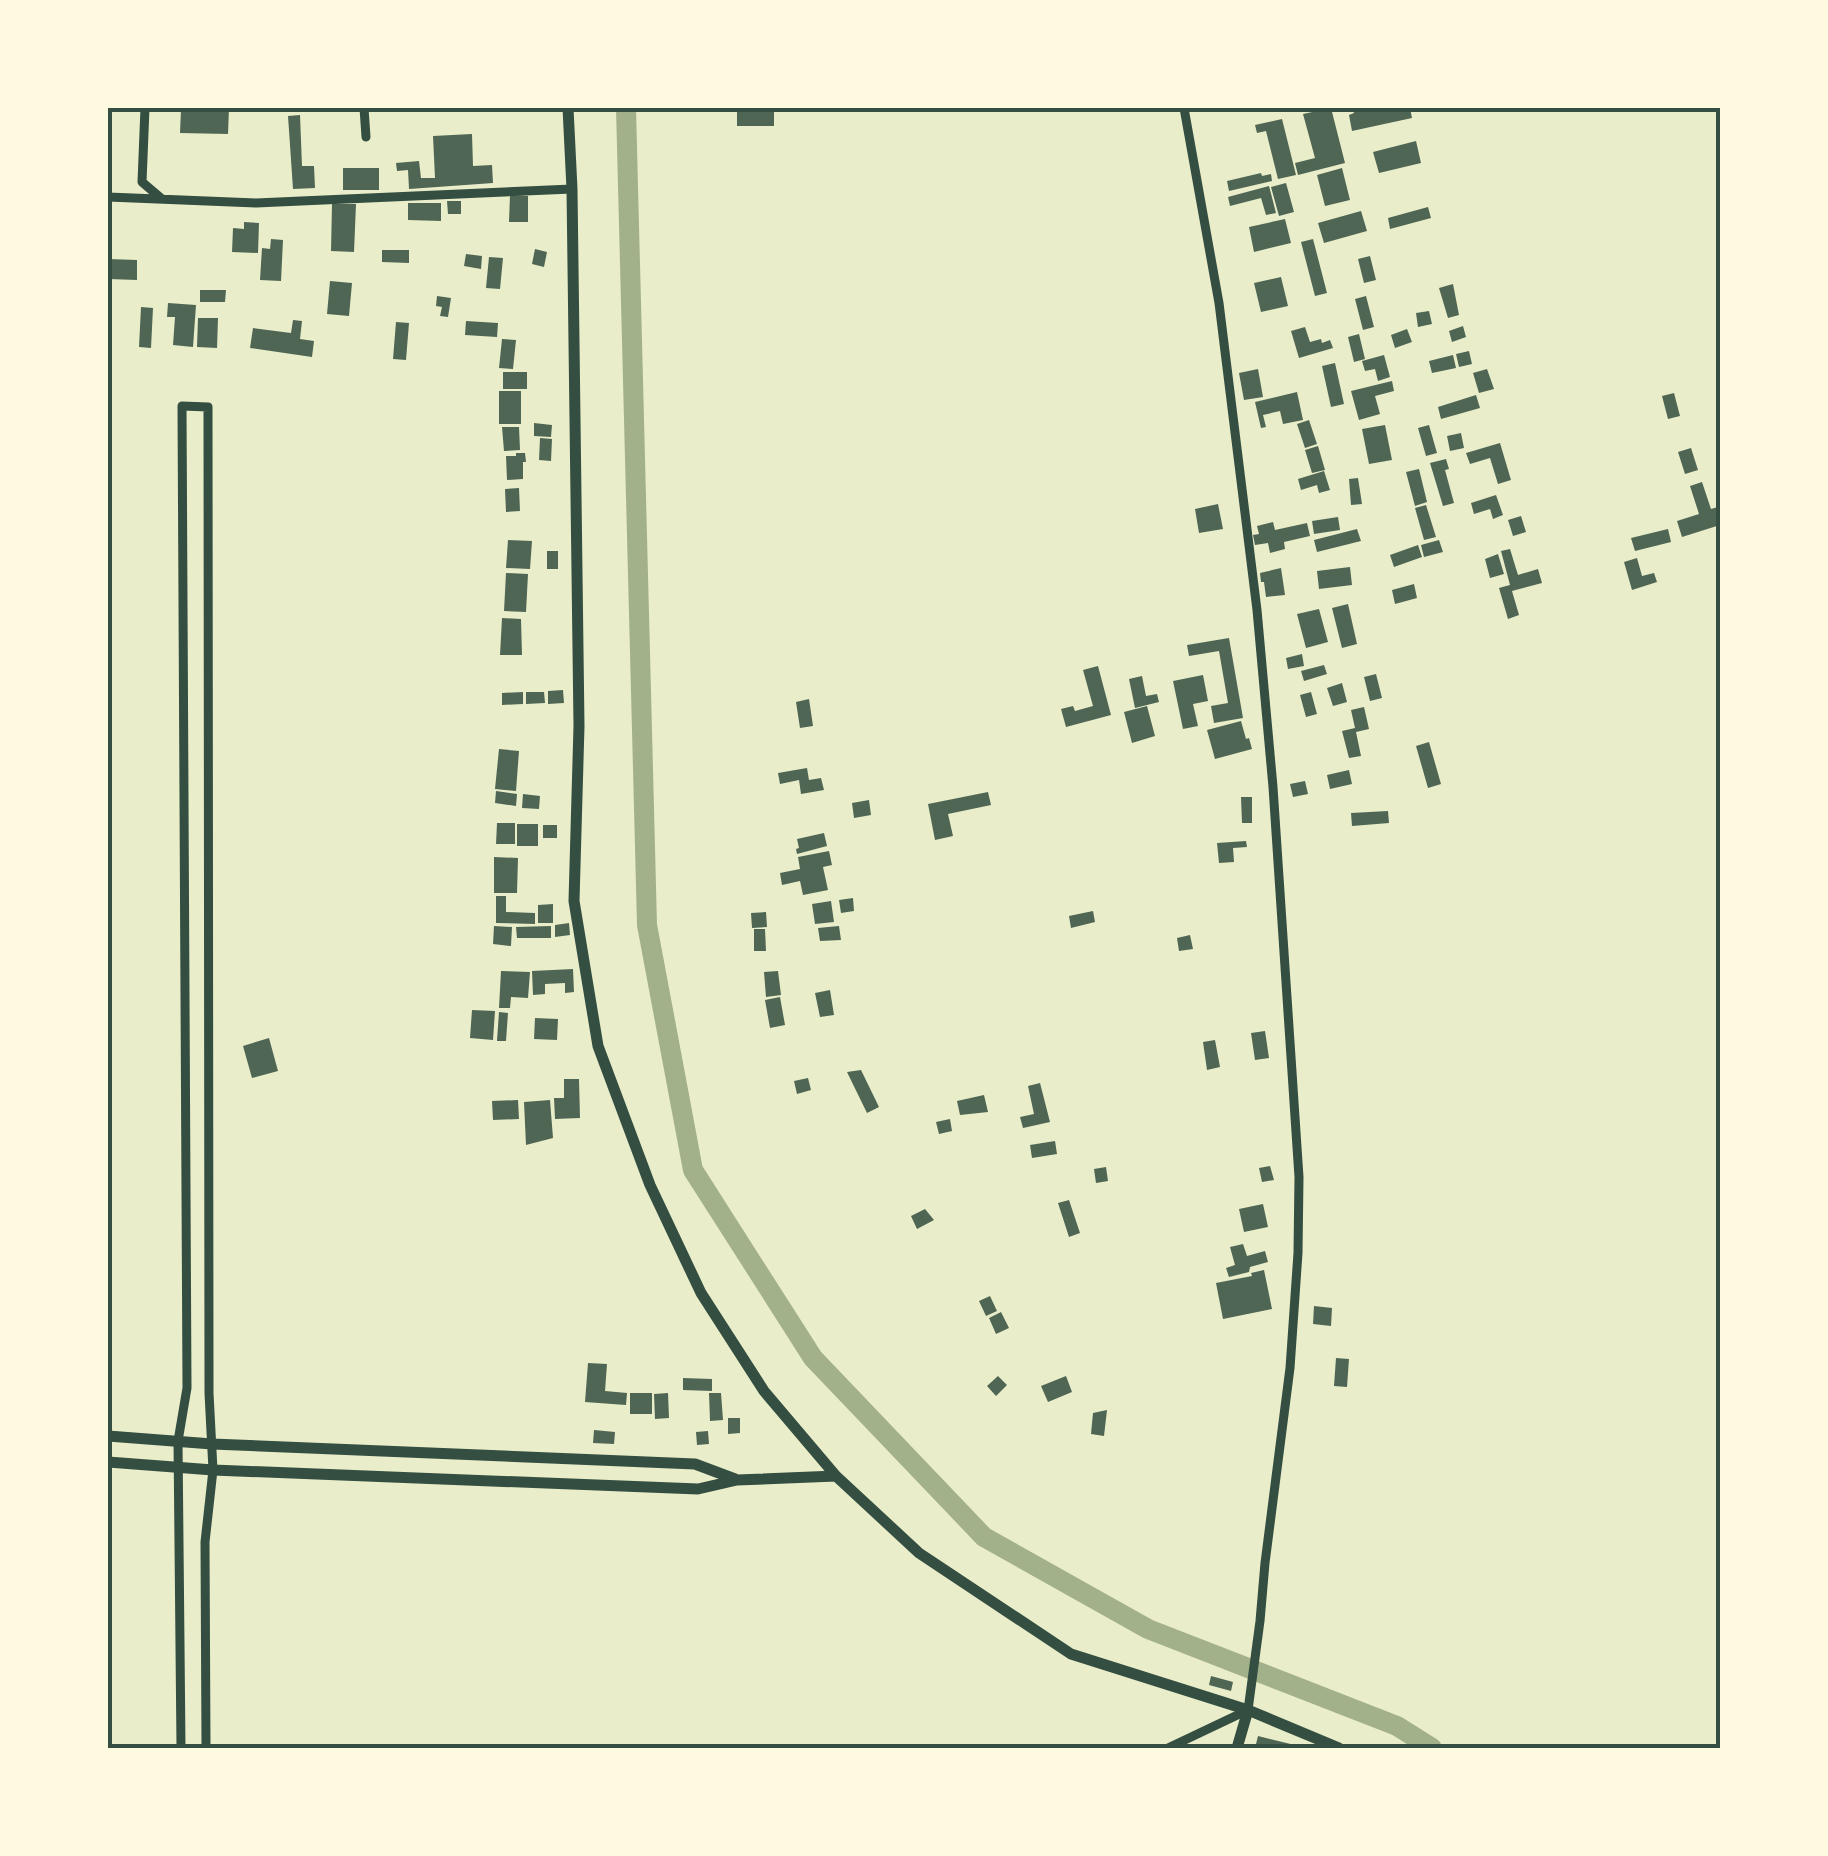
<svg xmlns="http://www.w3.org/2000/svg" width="1828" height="1856" viewBox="0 0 1828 1856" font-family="Karla,sans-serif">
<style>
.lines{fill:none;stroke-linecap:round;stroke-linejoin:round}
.canal{stroke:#a3b18a;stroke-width:20}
.building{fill:#4f6655}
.minor{stroke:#344e41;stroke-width:9}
.tertiary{stroke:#344e41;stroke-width:11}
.neatline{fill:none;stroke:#344e41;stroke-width:4}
</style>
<rect width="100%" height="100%" fill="#e9edc9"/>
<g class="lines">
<path class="canal" d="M626,108L647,925L693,1170L813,1358L984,1537L1148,1629L1397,1726L1432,1748"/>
</g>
<path class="building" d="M212,108H229L228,134L180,133L181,109L212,110Z
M1331,108L1345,163L1298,175L1295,163L1315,158L1303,114Z
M1353,108H1410L1412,118L1352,131L1349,115L1354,113Z
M737,111H774V126H737Z
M300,115L302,166H314L315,188L293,189L288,116Z
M1282,119L1296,175L1278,179L1266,131L1257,133L1255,125Z
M472,134L473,166L492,165L493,183L409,189L408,170L397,171L396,163L419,161L421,178H435L433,136Z
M1416,141L1421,163L1379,173L1373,152Z
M343,168H379V190H343Z
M1342,168L1350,200L1325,206L1317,175Z
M1261,173L1262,176L1271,174L1272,181L1229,191L1227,181Z
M1286,183L1294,212L1279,216L1271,187Z
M1269,186L1276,213L1266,215L1261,198L1230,206L1228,197Z
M510,195L528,196V222H509Z
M447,201H461V214H448Z
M408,203H441V221L408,220Z
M332,204H356L354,252L331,251Z
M1428,207L1431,218L1390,229L1388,218Z
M1361,211L1367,231L1324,243L1318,223Z
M1285,219L1291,243L1254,252L1249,227Z
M244,222L259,223L258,253L232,252L233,228L244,229Z
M271,239L283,240L281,281L260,280L262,248L270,249Z
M1313,239L1327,293L1315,296L1301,242Z
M535,249L547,252L544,267L532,264Z
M382,250H409V263L382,262Z
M466,254L482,256L481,269L464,266Z
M1370,256L1376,280L1364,283L1358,259Z
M489,257L503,258L500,289L486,288Z
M108,259L137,260V280L108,279Z
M1281,277L1288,306L1261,312L1254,283Z
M330,281L352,283L349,316L327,314Z
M1453,284L1459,315L1448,318L1439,288Z
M200,290H226L225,302H200Z
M437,296L451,298L448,317L440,316L442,307L436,306Z
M1366,296L1374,327L1363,330L1355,299Z
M168,303L196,305L193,347L173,345L175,317H167Z
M141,307L153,308L151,348L139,347Z
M1429,311L1432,324L1418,327L1416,313Z
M198,318H218L217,348L197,347Z
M293,320L302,321L300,339L314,341L312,357L250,348L253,328L291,333Z
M466,321L498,323L497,337L465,335Z
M396,322L409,323L406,360L393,359Z
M1463,326L1466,337L1452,342L1449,331Z
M1305,327L1310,342L1321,339L1322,343L1330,340L1333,348L1299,358L1291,331Z
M1407,329L1412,342L1395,348L1391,335Z
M1359,334L1365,359L1354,362L1348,337Z
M502,339L516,340L513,369L499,368Z
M1469,351L1472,364L1459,367L1456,354Z
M1384,355L1390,377L1378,381L1375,369L1365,371L1362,361Z
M1453,355L1456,368L1432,373L1429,361Z
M1335,363L1344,404L1331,407L1322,366Z
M1258,369L1263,397L1244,400L1239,373Z
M1487,369L1494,389L1479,393L1473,373Z
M503,372H527V389H503Z
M1392,381L1394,391L1375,396L1380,414L1359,420L1351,391Z
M499,391H521V424H499Z
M1297,392L1303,420L1283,424L1280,411L1263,415L1266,427L1261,428L1255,402Z
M1674,393L1680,416L1668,419L1662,396Z
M1476,395L1480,408L1441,419L1438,407Z
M1309,420L1317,444L1305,448L1297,424Z
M534,423L552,425L551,437L534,436Z
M1385,425L1392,460L1369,464L1362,429Z
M1429,425L1437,453L1426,456L1418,428Z
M502,427H519L520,450L504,451Z
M1461,433L1464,448L1450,451L1447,436Z
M540,438L552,439L551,461L539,460Z
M1500,443L1511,480L1498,484L1490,458L1470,464L1466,453Z
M1318,446L1325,470L1312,473L1305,450Z
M1691,448L1698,470L1685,474L1678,452Z
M516,453H525L526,462H523V479L507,480L506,456H516Z
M1446,459L1449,469L1445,470L1454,503L1443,506L1430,463Z
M1419,469L1427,502L1415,506L1406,472Z
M1324,471L1330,490L1319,493L1317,485L1301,490L1298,479Z
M1358,478L1362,504L1351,505L1349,479Z
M1702,482L1711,509L1718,507L1720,525L1682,537L1677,521L1699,514L1690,486Z
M519,488L520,511L506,512L505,489Z
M1496,495L1503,515L1493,519L1490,509L1474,514L1471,503Z
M1218,504L1223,529L1199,533L1195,509Z
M1426,505L1436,537L1424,540L1415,508Z
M1521,516L1526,532L1513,536L1508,520Z
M1338,517L1340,530L1314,534L1312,521Z
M1273,522L1275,530L1307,523L1310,536L1284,542L1285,549L1270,553L1268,543L1255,545L1253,535L1259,534L1257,526Z
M1357,529L1361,541L1317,552L1314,540Z
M1668,529L1671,542L1635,551L1631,538Z
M508,540L532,541L530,569L506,568Z
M1439,540L1443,552L1424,557L1421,545Z
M1418,545L1422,557L1394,567L1390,555Z
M1510,549L1518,575L1538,569L1542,583L1512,591L1519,615L1508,619L1499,588L1510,585L1501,551Z
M547,551H558V569H547Z
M1498,554L1504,574L1490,578L1485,559Z
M1637,558L1642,576L1654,573L1657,582L1632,590L1624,562Z
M1350,567L1352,585L1319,589L1317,571Z
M1281,568L1285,595L1266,597L1264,582H1261L1260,573Z
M506,573L528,574L526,612L504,611Z
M1414,584L1417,598L1395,604L1392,590Z
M1348,604L1357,644L1342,648L1332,608Z
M1319,609L1328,642L1306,648L1297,614Z
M502,618L521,619L522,655H500Z
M1229,638L1243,718L1214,723L1211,706L1228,703L1219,651L1189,656L1187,645Z
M1302,654L1304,666L1288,669L1286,658Z
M1324,665L1327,674L1304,681L1301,671Z
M1098,666L1111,715L1066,727L1061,709L1073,706L1075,711L1093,706L1083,670Z
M1376,674L1382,698L1370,701L1364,677Z
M1203,675L1208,701L1193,704L1198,726L1183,729L1173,681Z
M1142,676L1146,696L1157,694L1159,702L1135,708L1129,679Z
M1342,683L1347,702L1333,706L1327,688Z
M563,690L564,703L548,704V691Z
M523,692V704L502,705V693Z
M526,692H544L545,703L526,704Z
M1311,692L1317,714L1306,717L1300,695Z
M809,699L813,726L800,728L796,702Z
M1147,706L1155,736L1132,743L1124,712Z
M1364,707L1369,729L1356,732L1361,756L1349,758L1342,731L1355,728L1351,710Z
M1241,721L1246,739L1249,738L1252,749L1215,759L1207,730Z
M1429,742L1441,784L1428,788L1416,746Z
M499,749L519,751L516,791L495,789Z
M807,768L809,780L821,778L824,790L801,794L799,780L780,784L778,773Z
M1349,770L1352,784L1330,789L1327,775Z
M1305,781L1308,794L1293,797L1290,784Z
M496,791L517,794L516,806L495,803Z
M988,792L991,805L948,814L953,836L935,840L928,804Z
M523,794L540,796L539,809L522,808Z
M1241,797H1252V823H1242Z
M869,800L871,815L854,818L852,803Z
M1388,811L1389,823L1352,826L1351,813Z
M497,823H515V844H496Z
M517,824H538V846H517Z
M543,825H557V838H543Z
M824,833L827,846L797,854L796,849L799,848L797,839Z
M1246,841L1247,847L1233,848L1234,862L1219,863L1217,843Z
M829,851L832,865L823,867L828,890L803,895L800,881L782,885L780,873L800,869L798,857Z
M494,857L518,858L517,893H494Z
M496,896H506V912L535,913V924L496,923Z
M853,898L854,911L841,913L839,900Z
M831,901L834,922L815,924L812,904Z
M553,904V923H538V905Z
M1093,911L1095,922L1071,928L1069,916Z
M766,912L767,927L752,928L751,913Z
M569,923L570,935L555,937V925Z
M494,926L512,927L511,946L493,944Z
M551,926V938H517L516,927Z
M839,926L841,940L820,941L818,928Z
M754,929H765L766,951H754Z
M1190,935L1193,949L1179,951L1177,938Z
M573,969L574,992L565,993V983L545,984V994L533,995L532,971Z
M501,971L530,972L528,998L511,997L510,1008H499Z
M778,971L781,995L766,997L764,972Z
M830,990L834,1015L820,1017L815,993Z
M780,997L785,1025L770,1028L765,1000Z
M472,1010L495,1011L493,1040L470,1038Z
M499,1012L508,1013L506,1041H497Z
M535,1018L558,1019L557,1040L534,1039Z
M1265,1031L1269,1058L1255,1060L1251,1033Z
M269,1038L278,1071L252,1078L243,1046Z
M1215,1040L1220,1067L1207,1070L1203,1042Z
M861,1070L879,1107L867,1113L847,1072Z
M808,1078L811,1090L797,1094L794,1081Z
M564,1079H579L580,1118L555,1119L554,1098H564Z
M1040,1083L1050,1122L1023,1128L1020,1117L1034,1114L1028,1086Z
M984,1095L988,1112L960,1115L957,1101Z
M518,1100L519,1119L493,1120L492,1101Z
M550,1100L553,1138L526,1145L524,1102Z
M950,1119L952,1131L939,1134L936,1122Z
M1055,1141L1057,1154L1032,1158L1030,1145Z
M1270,1166L1274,1180L1262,1182L1259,1168Z
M1106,1167L1108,1181L1096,1183L1094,1169Z
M1069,1200L1080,1233L1069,1237L1058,1203Z
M1263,1204L1268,1227L1244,1232L1239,1209Z
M925,1209L934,1220L917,1229L911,1216Z
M1243,1244L1247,1256L1265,1251L1268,1262L1250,1267L1249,1272L1229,1277L1226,1268L1235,1265L1230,1247Z
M1264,1270L1272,1309L1223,1319L1216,1283L1252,1276L1251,1273Z
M990,1296L997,1311L986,1316L979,1301Z
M1314,1306L1332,1308L1331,1326L1313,1324Z
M1001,1312L1009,1328L996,1334L989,1318Z
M1336,1358L1349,1359L1347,1387L1334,1386Z
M588,1363L607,1364L605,1391L627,1393L626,1405L585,1402Z
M998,1376L1007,1385L996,1396L987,1386Z
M1066,1376L1072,1392L1048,1402L1041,1386Z
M683,1378L712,1379V1391L683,1390Z
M630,1393H652V1414H630Z
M668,1393L669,1418L655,1419L654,1394Z
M709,1393H721L723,1420L710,1421Z
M1107,1410L1104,1436L1091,1434L1093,1413Z
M728,1418H740V1433L728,1434Z
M594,1430L615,1432L614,1444L593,1443Z
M708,1431L709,1444L697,1445L696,1432Z
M1211,1676L1233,1682L1231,1691L1209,1685Z
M1258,1736L1303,1747V1748H1255Z"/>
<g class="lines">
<path class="minor" d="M145,108L142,182L162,199
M364,108L366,137
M108,197L256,203L572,189
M181,1748L178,1441L187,1388L182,406L208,407L209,1393L213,1470L205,1542L206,1748
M1168,1748L1248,1710L1260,1621L1265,1563L1290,1368L1298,1253L1299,1177L1273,787L1257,610L1219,303L1184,108"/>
<path class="tertiary" d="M568,108L572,189L579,726L574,901L598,1046L650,1185L701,1293L764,1391L836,1476L919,1553L1071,1654L1248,1710L1339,1748
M108,1436L212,1444L695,1464L735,1479
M108,1462L213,1470L698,1489L737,1480L836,1476
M1237,1748L1248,1710"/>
</g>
<rect width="1828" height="1856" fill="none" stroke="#fefae0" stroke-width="220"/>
<rect x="110" y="110" width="1608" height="1636" class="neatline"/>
</svg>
